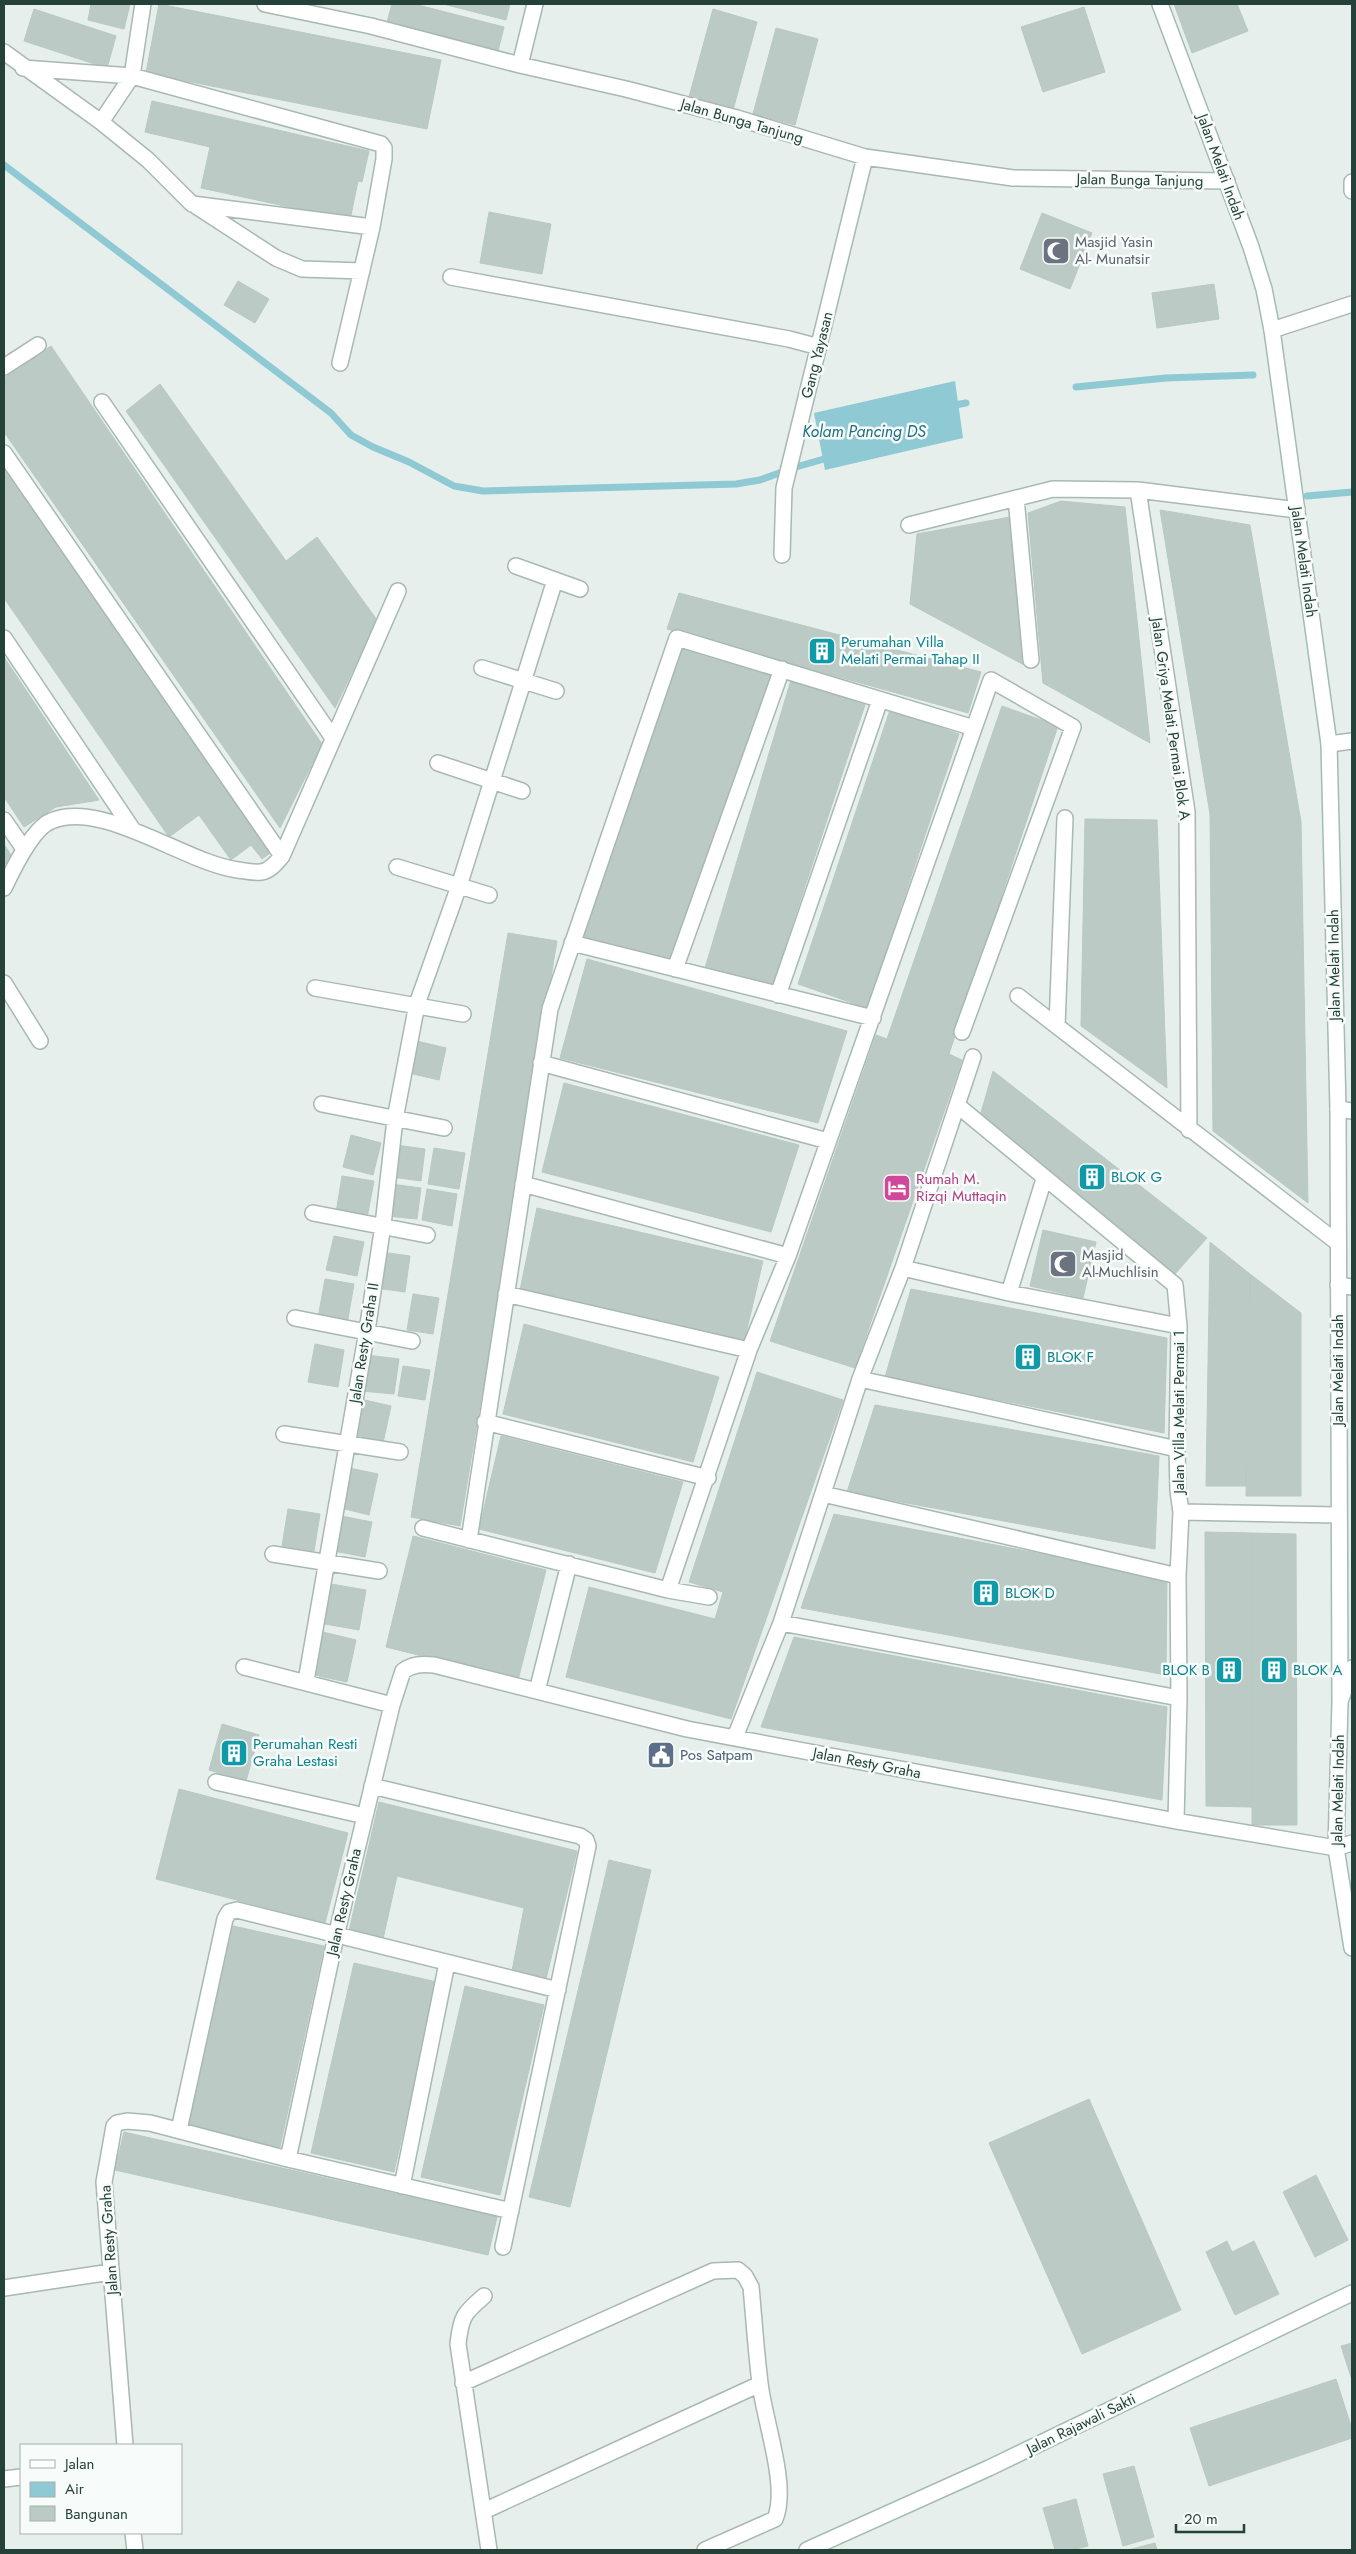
<svg xmlns="http://www.w3.org/2000/svg" width="1356" height="2554" viewBox="0 0 1356 2554" font-family="Jost,sans-serif">
<style>
.water{fill:#8ec9d4}
.lines{fill:none;stroke-linecap:round;stroke-linejoin:round}
.stream{stroke:#8ec9d4;stroke-width:7}
.building{fill:#bbcac4;stroke:#b8c9c2}
.minor-casing{stroke:#a8b8b2;stroke-width:18}
.secondary-casing{stroke:#a4bbb3;stroke-width:18}
.minor{stroke:#fff;stroke-width:15}
.secondary{stroke:#fff;stroke-width:15}
.labels{text-anchor:middle;stroke-width:5;stroke-linejoin:round;paint-order:stroke}
.street-label{font-size:15px;fill:#24423a;stroke:#f7fbf9}
.worship-label{font-size:15px;fill:#5b616d;stroke:#f7fbf9;text-anchor:start}
.culture-label{font-size:15px;fill:#0d838f;stroke:#f7fbf9;text-anchor:start}
.hotel-label{font-size:15px;fill:#b23c85;stroke:#f7fbf9;text-anchor:start}
.service-label{font-size:15px;fill:#4e5e75;stroke:#f7fbf9;text-anchor:start}
.water-label{font-size:16px;font-style:italic;fill:#1c6f80;stroke:#f7fbf9}
</style>
<rect width="100%" height="100%" fill="#e6efeb"/>
<path class="water" d="M955,381L963,438L825,470L814,413Z"/>
<g class="lines">
<path class="stream" d="M4,165L331,413L351,435L373,447L409,462L454,486L483,491L736,484L760,480L796,467L831,457
M1076,387L1166,378L1253,375
M949,406L966,403
M1307,496L1352,492"/>
</g>
<path class="building" d="M91,4H130L124,29L88,20Z
M159,4L441,60L427,129L146,73Z
M392,4H414L504,27L497,55L386,26Z
M443,4H510L506,20Z
M1174,4H1237L1248,31L1192,53Z
M1084,7L1105,72L1043,92L1021,27Z
M34,9L116,36L107,68L24,41Z
M713,9L757,22L733,110L689,97Z
M776,28L818,39L795,125L753,114Z
M152,101L369,151L362,182L358,181L350,220L201,188L210,147L145,132Z
M489,212L551,224L542,274L480,263Z
M1042,213L1092,233L1070,289L1020,269Z
M238,281L269,299L255,323L224,305Z
M1214,284L1219,319L1157,328L1152,293Z
M51,346L322,744L280,828L4,432V378Z
M160,384L286,561L317,537L377,620L335,708L126,411Z
M4,459L274,850L262,859L251,845L231,860L199,815L169,837L4,598Z
M1061,501L1125,507L1150,743L1043,683L1028,513Z
M1160,510L1250,525L1301,822L1308,1203L1213,1131L1210,814Z
M1010,517L1026,666L910,604L917,534Z
M679,593L981,672L968,713L667,629Z
M678,641L778,671L674,965L576,941Z
M4,657L99,800L56,807L24,827L4,797Z
M791,680L865,705L772,986L705,968Z
M1002,706L1058,726L949,1054L962,1060L855,1368L770,1341L876,1035L887,1039Z
M890,710L959,734L867,1008L798,984Z
M1085,819L1157,820L1167,1088L1081,1026Z
M4,844L11,855L4,866Z
M508,933L557,941L460,1526L411,1517Z
M587,959L847,1031L818,1123L560,1058Z
M417,1041L446,1048L439,1080L409,1073Z
M993,1071L1207,1238L1174,1275L980,1116Z
M564,1083L799,1145L771,1232L542,1172Z
M351,1135L381,1143L373,1175L343,1167Z
M396,1145L425,1149L421,1181L392,1177Z
M434,1148L465,1153L459,1189L428,1184Z
M342,1176L374,1181L367,1218L336,1213Z
M391,1184L421,1188L417,1219L387,1216Z
M427,1189L457,1194L452,1226L422,1220Z
M537,1208L763,1261L744,1342L520,1290Z
M1043,1230L1096,1242L1083,1298L1030,1286Z
M334,1236L364,1242L357,1276L326,1270Z
M1210,1242L1250,1274L1246,1486H1206Z
M381,1252L410,1256L405,1292L376,1288Z
M1250,1274L1301,1313V1496H1246Z
M325,1279L354,1284L347,1324L318,1318Z
M911,1289L1167,1338L1164,1433L885,1377Z
M413,1294L439,1298L433,1334L407,1330Z
M524,1324L719,1377L693,1462L503,1414Z
M315,1344L344,1350L338,1387L308,1382Z
M367,1355L399,1359L394,1394L362,1391Z
M403,1366L430,1370L425,1400L398,1396Z
M757,1372L843,1400L731,1719L566,1677L589,1587L715,1619L723,1592L689,1582Z
M360,1399L391,1406L383,1443L353,1436Z
M875,1405L1159,1456L1155,1549L847,1492Z
M501,1436L683,1482L655,1573L479,1529Z
M349,1468L378,1474L369,1515L341,1508Z
M288,1509L320,1514L314,1551L282,1546Z
M834,1514L1167,1578L1166,1675L801,1608Z
M341,1516L372,1522L365,1557L334,1551Z
M1205,1532L1252,1533V1807L1206,1806Z
M1252,1533L1296,1534L1297,1825H1252Z
M413,1536L546,1570L518,1680L386,1647Z
M331,1584L366,1590L359,1630L325,1624Z
M323,1632L356,1640L347,1682L314,1675Z
M794,1637L1167,1707L1162,1800L761,1727Z
M222,1724L259,1735L246,1781L209,1770Z
M656,1745L670,1748L667,1764L652,1761Z
M179,1789L348,1833L325,1923L156,1879Z
M379,1802L577,1851L546,1979L512,1971L524,1908L397,1876L383,1939L349,1931Z
M609,1860L651,1870L570,2207L529,2197Z
M233,1926L324,1946L280,2147L189,2126Z
M354,1963L437,1982L394,2172L311,2153Z
M465,1986L544,2005L500,2195L421,2177Z
M1089,2099L1181,2310L1082,2354L989,2143Z
M124,2132L497,2217L488,2255L115,2170Z
M1316,2175L1348,2240L1315,2257L1283,2192Z
M1227,2241L1232,2252L1254,2241L1279,2294L1235,2315L1206,2252Z
M1352,2343V2380L1341,2346Z
M1336,2379L1352,2429V2438L1209,2486L1190,2428Z
M1134,2466L1154,2537L1123,2546L1103,2474Z
M1076,2499L1088,2546L1072,2550H1055L1043,2508Z
M1155,2543L1157,2550H1128Z"/>
<g class="lines">
<g class="minor-casing">
<path id="minor" d="M143,4L132,76L101,122L148,160L192,204L372,227
M265,4L371,26L520,65L626,89L737,118L865,157L1013,178L1227,181
M4,52L101,122
M520,65L535,4
M23,68L132,76L381,144L384,148V159L372,227L340,363
M1352,182V191
M196,206L276,258L302,269L362,271
M451,277L789,339L819,347
M1272,330L1352,304
M4,367L38,345
M102,402L333,738
M4,453L282,856
M1138,490L1187,812L1189,1130
M1016,498L1031,660
M909,525L1053,489L1138,490L1297,510
M782,555L784,488L865,157
M516,566L580,589
M4,638L133,830
M482,668L556,691
M1329,744L1352,741
M438,763L522,791
M4,820L24,849
M397,867L489,895
M4,888C12,871 33,828 51,821C102,799 185,863 238,870C245,871 254,873 261,872C270,871 276,863 282,856L398,591
M572,943L873,1018
M675,969L782,669
M4,983L40,1041
M315,988L463,1014
M778,995L880,700
M1018,996L1338,1243
M1057,1026L1065,818
M541,1063L828,1141
M322,1104L444,1128
M957,1105L1175,1285L1179,1326L1177,1449L1178,1491L1181,1512L1178,1576L1179,1698L1176,1821
M1338,1109L1352,1111
M523,1184L788,1256
M313,1213L427,1235
M903,1268L1009,1293L1179,1326
M1338,1285L1352,1287
M1009,1293L1044,1179
M506,1294L749,1350
M295,1318L412,1341
M860,1379L1177,1449
M485,1422L708,1478
M284,1434L400,1452
M823,1494L1178,1576
M1181,1512L1338,1515
M423,1528L668,1590L709,1597
M469,1540L550,1009L677,638L974,728
M273,1554L379,1571
M668,1590L749,1350L788,1256L991,680L1073,727L962,1032
M781,1623L1179,1698
M244,1667L392,1705
M306,1681L367,1331L383,1225L395,1119L417,1004L459,886L555,580
M537,1691L569,1564
M1341,1699L1352,1668
M735,1737L781,1623L860,1379L903,1268L973,1057
M216,1782L365,1816
M372,1786L580,1836L586,1840L588,1846L503,2247
M179,2130L225,1919L229,1912L237,1910L558,1990
M288,2159L336,1936L392,1705L403,1671C413,1664 422,1664 434,1665L687,1729L1176,1821L1336,1848L1352,1843
M402,2186L447,1963
M4,2288L111,2272
M484,2296C463,2314 461,2317 458,2344L489,2550
M463,2383L713,2271L738,2270L745,2276L751,2287C754,2319 756,2351 760,2383C764,2420 789,2486 775,2519L705,2550
M125,2445L104,2182L114,2126L117,2123L127,2121L150,2123L288,2159L511,2211
M4,2479L21,2477
M484,2511L760,2384
M133,2533L135,2550"/>
</g>
<g class="secondary-casing">
<path id="secondary" d="M1160,4L1251,247L1264,289L1272,330L1329,744L1338,1109L1340,1702L1336,1848L1352,1948
M807,2550L989,2468L1352,2293"/>
</g>
<use href="#minor" class="minor"/>
<use href="#secondary" class="secondary"/>
</g>
<defs>
<g id="mosque-square" transform="scale(1.4375)"><rect x="-9" y="-9" width="18" height="18" rx="4" fill="#6b7280" stroke="#f7fbf9"/><path d="M3.5-4.9A6 6 0 1 0 3.5 4.9A5 5 0 1 1 3.5-4.9Z" fill="#fff"/></g>
<g id="building-square" transform="scale(1.4375)"><rect x="-9" y="-9" width="18" height="18" rx="4" fill="#0f9aa8" stroke="#f7fbf9"/><path d="M-4-6H4V6H1V3H-1V6H-4ZM-2.5-4.3h1.7v1.8h-1.7ZM.8-4.3h1.7v1.8H.8ZM-2.5-1h1.7V.8h-1.7ZM.8-1h1.7V.8H.8Z" fill="#fff"/></g>
<g id="hotel-square" transform="scale(1.4375)"><rect x="-9" y="-9" width="18" height="18" rx="4" fill="#d1479c" stroke="#f7fbf9"/><path d="M-6-4.5h1.5V1H6V5H4.5V3h-9V5H-6ZM-4 0a1.8 1.8 0 1 1 3.6 0ZM.5 0V-2.5h3Q6-2.5 6 0Z" fill="#fff"/></g>
<g id="civic-square" transform="scale(1.4375)"><rect x="-9" y="-9" width="18" height="18" rx="4" fill="#5c6f8a" stroke="#f7fbf9"/><path d="M-.6-6.5H3V-4.5H.6V-3L4-1V1h2V6H-6V1h2V-1L-.6-3ZM-1.2 2.5V6h2.4V2.5Z" fill="#fff"/></g>
</defs>
<g fill-rule="evenodd">
<use href="#mosque-square" x="1056" y="251"/>
<use href="#building-square" x="822" y="651"/>
<use href="#building-square" x="1092" y="1177"/>
<use href="#hotel-square" x="897" y="1188"/>
<use href="#mosque-square" x="1063" y="1264"/>
<use href="#building-square" x="1028" y="1357"/>
<use href="#building-square" x="986" y="1593"/>
<use href="#building-square" x="1229" y="1670"/>
<use href="#building-square" x="1274" y="1670"/>
<use href="#building-square" x="234" y="1753"/>
<use href="#civic-square" x="661" y="1755"/>
</g>
<g class="labels">
<g class="street-label">
<text transform="translate(742 121) rotate(16)" y="5">Jalan Bunga Tanjung</text>
<text transform="translate(1221 167) rotate(70)" y="5">Jalan Melati Indah</text>
<text transform="translate(1140 180) rotate(1)" y="5">Jalan Bunga Tanjung</text>
<text transform="translate(817 355) rotate(-76)" y="5">Gang Yayasan</text>
<text transform="translate(1304 562) rotate(82)" y="5">Jalan Melati Indah</text>
<text transform="translate(1171 719) rotate(82)" y="5">Jalan Griya Melati Permai Blok A</text>
<text transform="translate(1334 965) rotate(-91)" y="5">Jalan Melati Indah</text>
<text transform="translate(364 1343) rotate(-81)" y="5">Jalan Resty Graha II</text>
<text transform="translate(1338 1370) rotate(-90)" y="5">Jalan Melati Indah</text>
<text transform="translate(1179 1412) rotate(-90)" y="5">Jalan Villa Melati Permai 1</text>
<text transform="translate(867 1763) rotate(11)" y="5">Jalan Resty Graha</text>
<text transform="translate(1338 1790) rotate(-89)" y="5">Jalan Melati Indah</text>
<text transform="translate(344 1902) rotate(-77)" y="5">Jalan Resty Graha</text>
<text transform="translate(109 2240) rotate(-94)" y="5">Jalan Resty Graha</text>
<text transform="translate(1081 2424) rotate(-26)" y="5">Jalan Rajawali Sakti</text>
</g>
<g class="worship-label">
<text x="1075" y="247">Masjid Yasin<tspan x="1075" dy="17">Al- Munatsir</tspan></text>
<text x="1082" y="1260">Masjid<tspan x="1082" dy="17">Al-Muchlisin</tspan></text>
</g>
<g class="culture-label">
<text x="841" y="647">Perumahan Villa<tspan x="841" dy="17">Melati Permai Tahap II</tspan></text>
<text x="1111" y="1182">BLOK G</text>
<text x="1047" y="1362">BLOK F</text>
<text x="1005" y="1598">BLOK D</text>
<text x="1210" y="1675" text-anchor="end">BLOK B</text>
<text x="1293" y="1675">BLOK A</text>
<text x="253" y="1749">Perumahan Resti<tspan x="253" dy="17">Graha Lestasi</tspan></text>
</g>
<g class="hotel-label">
<text x="916" y="1184">Rumah M.<tspan x="916" dy="17">Rizqi Muttaqin</tspan></text>
</g>
<g class="service-label">
<text x="680" y="1760">Pos Satpam</text>
</g>
<g class="water-label">
<text x="864" y="437">Kolam Pancing DS</text>
</g>
</g>
<rect width="1356" height="2554" fill="none" stroke="#24423a" stroke-width="10"/>
<rect x="20" y="2444" width="162" height="90" fill="#f7fbf9" stroke="#a3b1ad"/>
<rect x="30" y="2460" width="25" height="8" fill="#ffffff" stroke="#a3b1ad"/>
<text x="65" y="2469" font-size="15" fill="#24423a">Jalan</text>
<rect x="30" y="2482" width="25" height="15" fill="#8ec9d4" stroke="#a3b1ad"/>
<text x="65" y="2494" font-size="15" fill="#24423a">Air</text>
<rect x="30" y="2506" width="25" height="15" fill="#bbcac4" stroke="#a3b1ad"/>
<text x="65" y="2519" font-size="15" fill="#24423a">Bangunan</text>
<path d="M1176 2524v8h68v-8" fill="none" stroke="#24423a" stroke-width="2.5"/>
<text x="1184" y="2524" font-size="15" fill="#24423a" stroke="#f7fbf9" stroke-width="4" paint-order="stroke">20 m</text>
</svg>
